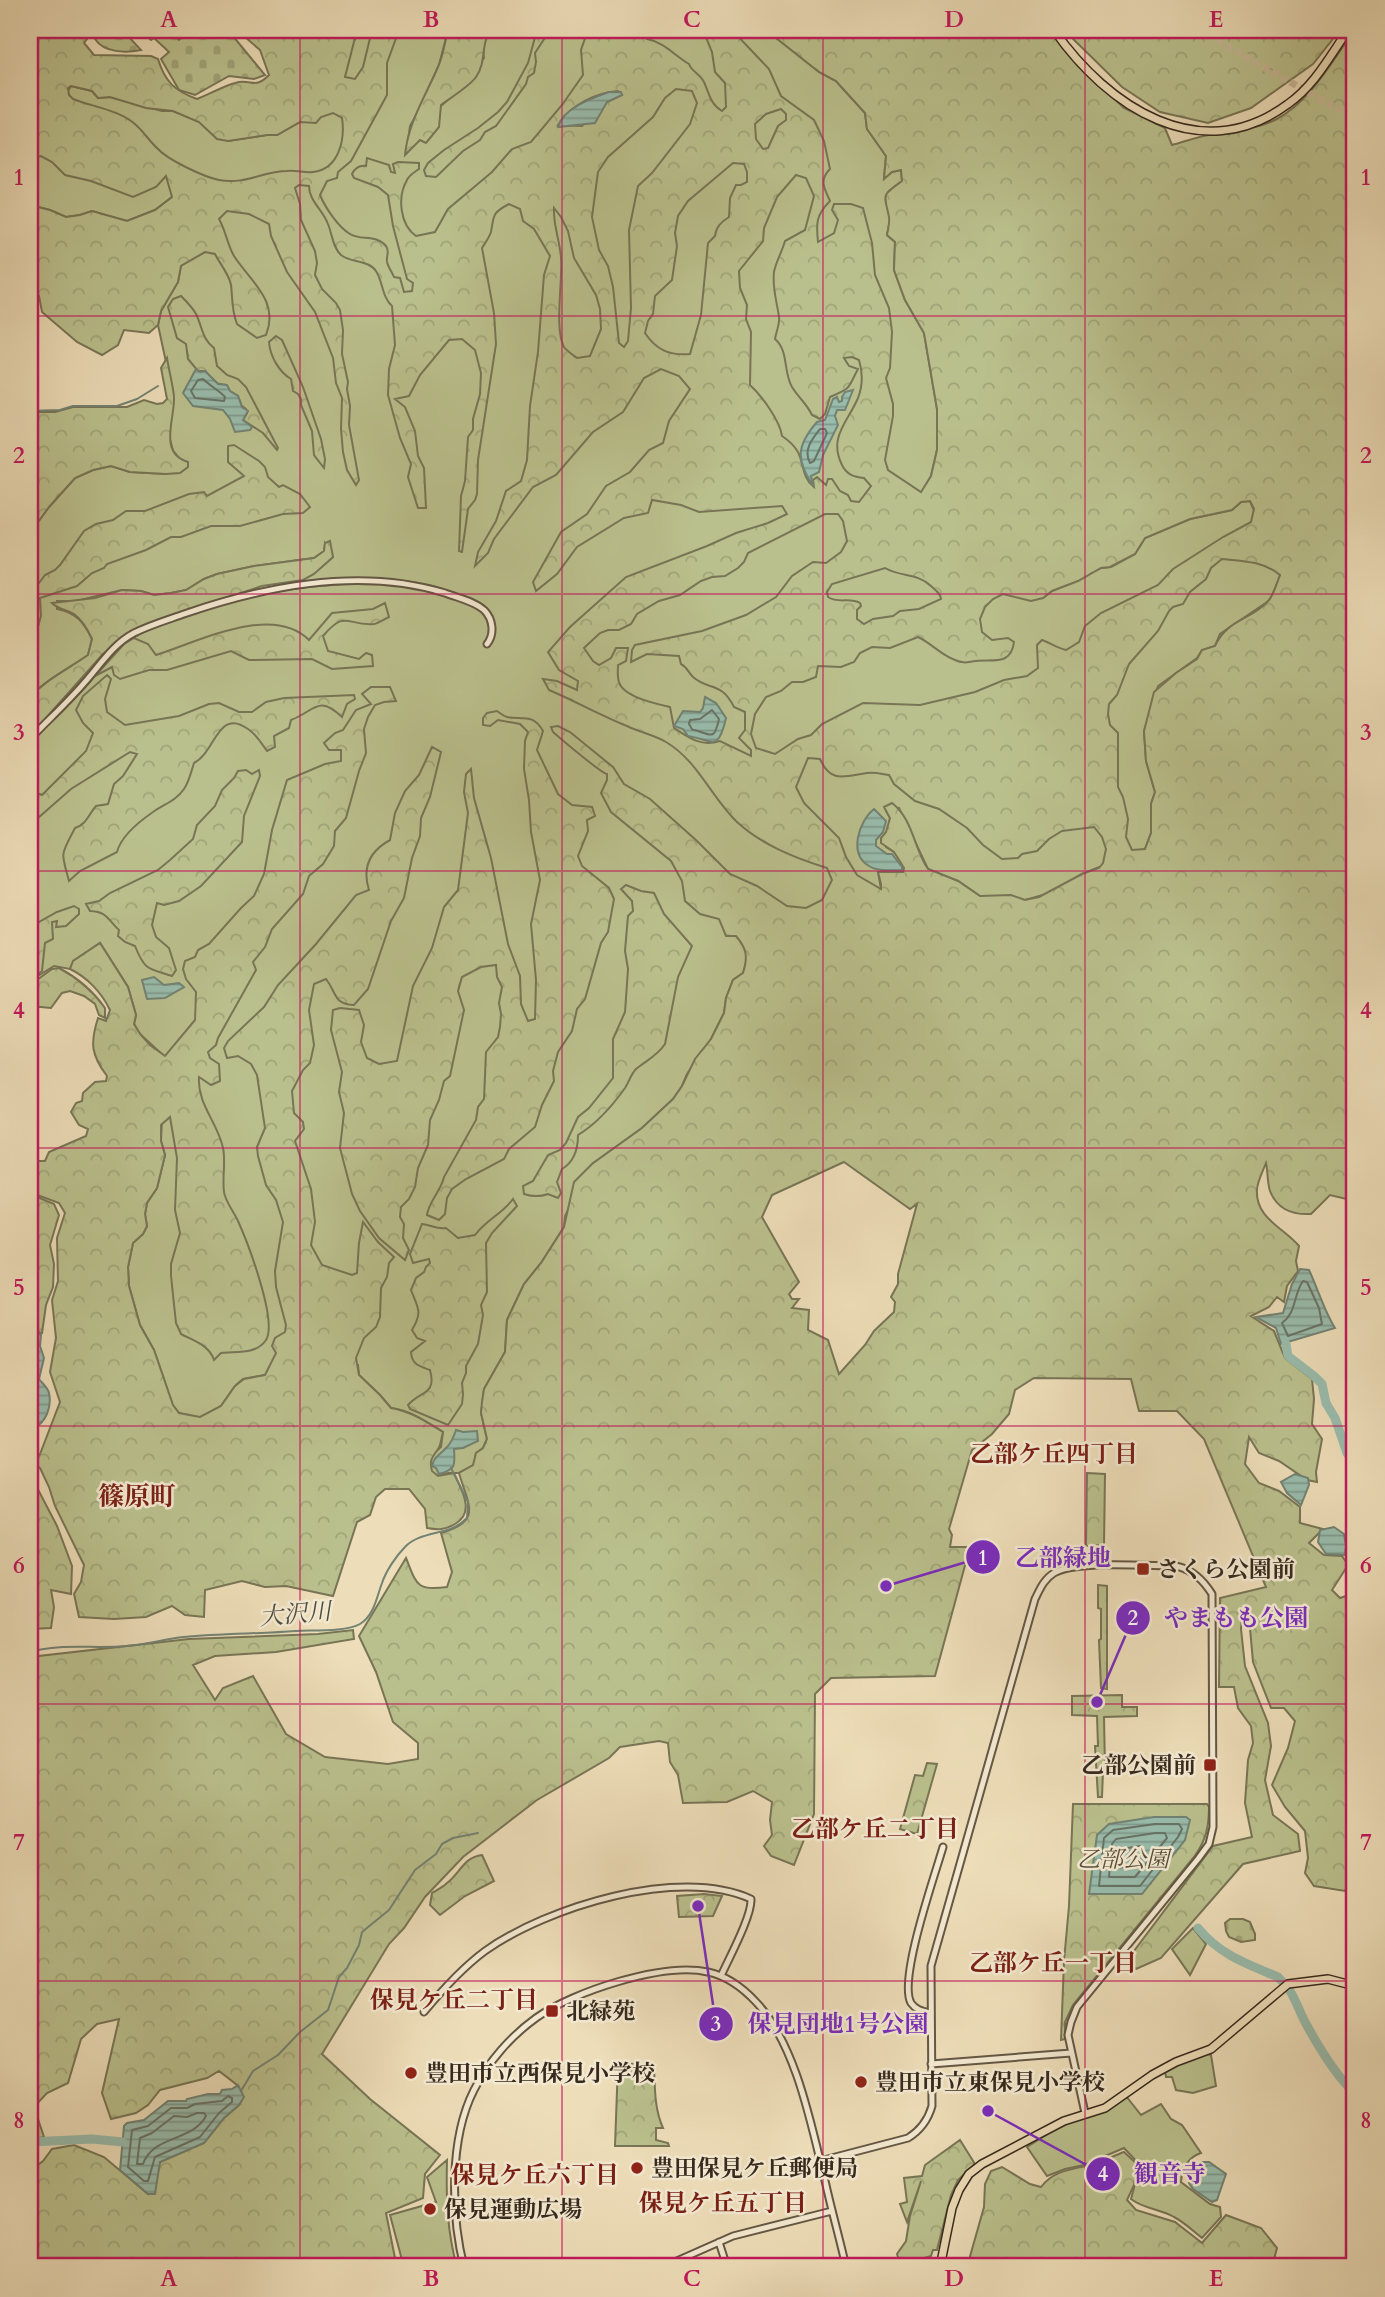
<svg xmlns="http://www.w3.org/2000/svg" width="1385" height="2297" viewBox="0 0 1385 2297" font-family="Cardo,'Noto Serif JP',serif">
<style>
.grass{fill:#bac08d;stroke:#787556;stroke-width:2}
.forest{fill:url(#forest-crowns);stroke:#787556;stroke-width:2;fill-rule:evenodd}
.cemetery{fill:url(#cemetery-stones);stroke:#787556;stroke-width:2}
.water{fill:url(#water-rules);stroke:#728273;stroke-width:2}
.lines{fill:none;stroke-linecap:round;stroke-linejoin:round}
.shore{stroke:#687365;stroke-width:2}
.stream{stroke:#728273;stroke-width:2}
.river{stroke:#99bcac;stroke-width:9}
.major-tunnel{stroke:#c9b999;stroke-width:7;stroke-dasharray:7 3.5;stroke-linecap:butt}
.minor-casing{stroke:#645744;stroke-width:9}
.major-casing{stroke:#372a1e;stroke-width:10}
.minor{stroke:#f3e9d1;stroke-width:5}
.major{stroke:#edddb8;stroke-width:7}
.grid{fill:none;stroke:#c2185b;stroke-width:2;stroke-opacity:0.55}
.poi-dot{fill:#8f2418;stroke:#f3e9d1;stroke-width:2.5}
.labels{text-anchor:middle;stroke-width:5;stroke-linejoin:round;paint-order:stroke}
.poi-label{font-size:23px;font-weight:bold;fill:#372a1e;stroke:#f3e9d1;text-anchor:start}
.park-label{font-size:23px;font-style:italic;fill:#58503a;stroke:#f3e9d1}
.neighbourhood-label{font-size:24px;font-weight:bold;fill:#7a1f14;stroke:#f3e9d1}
.water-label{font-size:24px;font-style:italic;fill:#504e42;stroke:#f3e9d1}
.quarter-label{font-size:26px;font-weight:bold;fill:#7a1f14;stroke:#f3e9d1}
.leader{fill:none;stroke:#7b2cbf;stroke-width:2.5}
.callout-dot{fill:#7b2cbf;stroke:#f3e9d1;stroke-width:2.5}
.mark-label{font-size:21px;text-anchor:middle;font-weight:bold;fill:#fff}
.callout-label{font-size:24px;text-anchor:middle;font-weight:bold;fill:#7b2cbf;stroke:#f3e9d1;stroke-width:5;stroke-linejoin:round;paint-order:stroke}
.neatline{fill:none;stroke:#c2185b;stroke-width:2.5}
.grid-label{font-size:23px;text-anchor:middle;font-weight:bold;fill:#c2185b}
</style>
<defs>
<pattern id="forest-crowns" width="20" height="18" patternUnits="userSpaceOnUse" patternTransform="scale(1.75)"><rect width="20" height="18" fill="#bac08d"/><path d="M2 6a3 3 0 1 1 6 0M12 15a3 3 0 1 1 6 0" fill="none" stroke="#a0a579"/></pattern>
<pattern id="cemetery-stones" width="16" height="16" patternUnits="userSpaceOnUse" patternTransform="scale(1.75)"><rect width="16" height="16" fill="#bac08d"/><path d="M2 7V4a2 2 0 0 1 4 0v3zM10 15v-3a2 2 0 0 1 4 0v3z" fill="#a0a579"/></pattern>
<pattern id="water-rules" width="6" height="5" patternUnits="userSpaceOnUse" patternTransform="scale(1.75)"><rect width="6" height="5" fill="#99bcac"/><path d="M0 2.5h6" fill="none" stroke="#7e998b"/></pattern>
</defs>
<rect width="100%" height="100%" fill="#edddb8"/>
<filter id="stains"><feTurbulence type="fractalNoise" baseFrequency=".00286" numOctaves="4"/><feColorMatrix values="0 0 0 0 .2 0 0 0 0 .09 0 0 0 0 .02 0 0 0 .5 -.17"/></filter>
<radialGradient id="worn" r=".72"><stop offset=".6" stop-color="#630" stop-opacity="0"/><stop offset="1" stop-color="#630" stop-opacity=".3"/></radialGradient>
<path class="grass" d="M357,30H448L439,65L420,108L410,126L406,154L441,106L454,94L484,58C482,47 484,39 491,30H766L819,72L836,81L865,113L867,129L886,156L884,178L892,172L901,170L902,181L888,192L890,219L887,235L895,242L894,270L905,300L924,333L937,409V450L931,476L922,493L1043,598L1052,591L1101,568L1111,567L1135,554L1145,538L1190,519L1232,510L1241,502L1250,501L1281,575L1270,600L1220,634L1215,646L1202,650L1197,658L1158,686L1144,731L1146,761L1155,792L1151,804V833L1145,849L1082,874L1050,893L1025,900L980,896L958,881L928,869L899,808L886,811L890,818L886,847L894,852L904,864L903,872H878L881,889L746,963L743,973L733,980L726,998L724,1013L711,1039L687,1074L682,1086L673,1099L642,1128L592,1164L565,1216L564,1227L541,1263L524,1284L507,1320L505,1352L484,1389L481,1413L487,1439L483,1448L476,1453L474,1465L459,1473H448L438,1476L432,1472L429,1462L433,1454L441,1447L443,1432C427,1422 410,1410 391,1408L380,1395L359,1375L358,1365L271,1366L265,1375L243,1379L235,1386L221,1406L200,1418L179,1413L173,1406L154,1350L140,1325L129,1286L128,1267L133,1243L143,1234L147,1226L145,1214L147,1203L157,1188L165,1155L161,1141L165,1057L140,1034L134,1024L136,1015L128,987L100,943L74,961L70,969L54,966L30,981V743C49,723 70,703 90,682C101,669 111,653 125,643C191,599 315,580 393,584C409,585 425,591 440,594L443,589C392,573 340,579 288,583C308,579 318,571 333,557L325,543L324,551L314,558L254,566L217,574L204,579L186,590L171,593L154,595L141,591L122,590L76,601H57V609C76,612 84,623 92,639L88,655C68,669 47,679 30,696V533L49,507L75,478L93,470L111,466L130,472L166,474L180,459L173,451L170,439L169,376L158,325L161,311L178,282L181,265L205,252L172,197L155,210L127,221L92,211L80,215L66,217L50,210L30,205V154L71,86L92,91L98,98L110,97L162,111H173L200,122L228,141L267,135H277L300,122L356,38Z
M1193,1928L1206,1944L1190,1975L1172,1949Z
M1208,2054L1211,2055L1216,2086L1193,2093L1176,2090L1172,2077H1166L1165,2071L1181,2063Z
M1126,2096L1141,2115L1161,2104L1171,2119L1182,2125L1201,2153C1188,2157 1182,2169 1181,2182L1210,2204L1220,2207L1221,2217L1202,2238C1193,2231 1184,2222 1174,2217C1160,2209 1144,2209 1131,2199L1140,2165L1124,2148L1084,2165L1065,2169L1047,2176L1027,2147L1065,2123Z
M447,2160C446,2197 447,2232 457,2267H399L402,2260L390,2215L436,2202L427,2177Z"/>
<path class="forest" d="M30,30H94L84,43L94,55L151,56L158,59C165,82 175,91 197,99C208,95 227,84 239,82C253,80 255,89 269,75L260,50L238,31L239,30H357L345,77L355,79L363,67L372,30H399L387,63V95L351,161L338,172L337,178L327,181L320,195C325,207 338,227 350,234C361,241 376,234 386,246C390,251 386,256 387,262C388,267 392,272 394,277L400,278L404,292L412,291L413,283L407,279L393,226L388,195L378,187L354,178L352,174C355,168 359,165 366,166L367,158L389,165L391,172L395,173L393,164L398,162L419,163V169C415,172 409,175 407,180C397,197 400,225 416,236L435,232L448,209L492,172L512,149L531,142L562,105L583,75L581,50L588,30H644L647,39C664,42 675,56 689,64C692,72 700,74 704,82C709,93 710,104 722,111L726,107L725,83L715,72L712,52L703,30H732L769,69L781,96L814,120L824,141L830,169C819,180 824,188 830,201C816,215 816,223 818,242L834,233L838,220L832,210L834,204H851L863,208L872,243L875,275L889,308L892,332L890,368L886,378L893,404V416L885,460L888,470L921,492L931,476L937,450V409L924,333L905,300L894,270L895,242L887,235C888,229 890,222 889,217C884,193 881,196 902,181L901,170L892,172L884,179L886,156L867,129L865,113L836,81L819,72L766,30H1051L1078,66L1124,108L1165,128L1172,145C1184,142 1196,137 1209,135C1231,130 1256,130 1277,119C1312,100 1332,60 1355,30V1201L1330,1195L1311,1214C1293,1215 1277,1209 1270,1191C1267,1182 1268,1171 1266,1163C1263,1171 1257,1182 1257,1190C1255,1218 1284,1228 1299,1246L1296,1261L1298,1271L1287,1286L1284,1302L1277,1297L1269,1307L1251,1316L1274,1331L1285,1358L1312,1379L1314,1399L1312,1424L1322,1439L1316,1472L1317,1482L1307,1480L1279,1461L1259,1453L1249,1437L1245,1464L1259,1483L1279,1491L1300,1507V1523L1323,1529L1309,1543L1324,1555L1342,1556L1348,1565L1332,1590L1340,1598L1355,1593V1868L1345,1891L1314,1886L1305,1873L1308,1858L1305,1831L1285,1807L1272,1785L1288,1748L1295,1721L1284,1708H1271L1253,1662L1249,1617H1242L1241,1629L1245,1666L1268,1723L1271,1746L1265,1780L1273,1815L1298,1834L1300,1851L1243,1864L1161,1958L1136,1969L1128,1959L1213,1846L1252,1837L1245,1803L1248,1760L1253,1743L1251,1726L1238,1708L1234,1687H1219L1220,1598L1266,1587L1204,1439L1177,1411H1139L1131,1379L1034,1378L1015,1390L1009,1414L992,1434L972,1450L949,1529L952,1535L950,1547H970L935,1676L831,1678L815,1694L814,1814L794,1865L771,1856L764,1846L772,1835L770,1820L772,1802L753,1791L727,1802L683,1803L678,1775L670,1762L668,1743L659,1741L620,1747L609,1758L537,1800L463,1857L425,1897L404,1928L389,1944L322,2054L370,2099L440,2155L425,2174L423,2198L386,2213L395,2258L391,2267H30V2171L43,2161L52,2149L74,2145L104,2157L148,2194L157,2177L160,2162L204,2143L224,2118L239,2105L243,2097L237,2085L219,2071L207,2078L160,2090L148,2105L136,2113L111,2119L102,2093L119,2019L97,2024L81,2039L68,2083L47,2093L34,2107L44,2137L30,2140V1657L189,1639L318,1634L353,1630L354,1639L276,1652L215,1656L193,1665L215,1700L223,1688L253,1676L286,1734L325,1757L388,1764L418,1759V1743L393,1722L376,1672L359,1636L406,1558C417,1585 416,1591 447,1587L452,1572L441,1533C483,1521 468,1505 459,1473L473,1465L476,1453L483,1448L487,1439L481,1413L482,1402L484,1389L505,1352L507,1320L524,1284L541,1263L564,1227L574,1182L592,1164L642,1128L673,1099L682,1086L695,1059L711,1039L724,1013L726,998L733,980L743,973C748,957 747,949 736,936H726L719,919L700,914L685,901L682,881L671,861L611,812L601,793L607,780V774C601,773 561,739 553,732L551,727L558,726L570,732L613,767L624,784L650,799L697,841L730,874L757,886L787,906L806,908L822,900L832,880L827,868C795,858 762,845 737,822C711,797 698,761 666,742C655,735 639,732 627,726C600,715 575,701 549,690L543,679L557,681L577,690L578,681L559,670L548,652L570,627L626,577L707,546L736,533L768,523L787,514L782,506L699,512L681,505L652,500L648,513L624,518L577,547L557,574L536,591L533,582L561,532L587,514L606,486L630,472L649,450L663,443L669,421L690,389L679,376L661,369L644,378L623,412L593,432L556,475L533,487L494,539L488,553L475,566L478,552L496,521L506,491L521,481L527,460L530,406L538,352L544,275L550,256L534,229L523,221L520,209L509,204C492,213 494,215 491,232C489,238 485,243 482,248L494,313L496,344L478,460L477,494L475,500L468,509L462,552L459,551L461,496L465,481L468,437L473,430V419L480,394L481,373L475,350L462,339L449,340L420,375L409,396L395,399L405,407L415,431L418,456L424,468L426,508H418L408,477L411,464L400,438L388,395L389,369L395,345L392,306C382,297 383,282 376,271C369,260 351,263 341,255C333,248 332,234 328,224C323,210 309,201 309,186L299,185L295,188L300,204L301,220L315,251L317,263L315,275L322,289L336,303L340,310L343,330L342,354L348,382L347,389L350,406L349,425L359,480L356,485L347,470L343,452L341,429L342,398L336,383L333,358L315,312L287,272L271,236L269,224L249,214L227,211L219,219C226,231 227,244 234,256C250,281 280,301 266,335L257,338L237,324C231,308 233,300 231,285C229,274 220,264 215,254L205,252L181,266L178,282L161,311L158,325L149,333L124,330L118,345L102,355L77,342L42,312L39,296L30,292V205L50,210L66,217L80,215L92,211L127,221L155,210L172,197L166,176L156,187L133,197L91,181L65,175L52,162L41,156L30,158ZM71,86L92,91L98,98L110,97L146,108L173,111L199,122L217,139L228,141L267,135H277L300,122L316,123L321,117L333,113L342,118C345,138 340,169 313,172C305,173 296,170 287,171C263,171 246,185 219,180C204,177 168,160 158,149C150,142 144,132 136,125C120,110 93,107 73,99L69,95L68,88ZM676,89L692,91L697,103L690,124L652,173L638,186L629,230L631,308L628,341L624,347L619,343L613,287L608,266L599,250L592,217L598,172L608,157L653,117L665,98ZM618,91L622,95L607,102L582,126L558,125C571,105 594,93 618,91ZM781,109L786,114V120L778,126L768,148L763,149L756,139L755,124L766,114ZM733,163L744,164L747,172V182L741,185H736L730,198L729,217C721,222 716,227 715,236L708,243L701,315L690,354C670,356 656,350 645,333L648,321L653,314L655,296L672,280L677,246L675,233L678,216L688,201ZM796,175L806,178L814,196L805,230L785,241C782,252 776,261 774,272C772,288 777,302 779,317C780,324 776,332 775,339C789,351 783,372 792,387C798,397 807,404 812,415L820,419L825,414L830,397C853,387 847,389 858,369L849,366L844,358L852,357L859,360C863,373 863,385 858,398C848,422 828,437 842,465C847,475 854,477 864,478L871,486L859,502L851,501L848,495L840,491L832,479H828L826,485L817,477L813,480L814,487C802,478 804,464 798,452C794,445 788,440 782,436C780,421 762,396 750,385L751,332L746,319L747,305L740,288L739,271L763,241L764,228L777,197ZM554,208L561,217L568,231L574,258L596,295L600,309L601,329L590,356L577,358C573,355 567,351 564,347C554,329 563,280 561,258C560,241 553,225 554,208ZM1250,501L1254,509L1251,522L1223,537L1173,569L1158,585L1101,613L1085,626L1079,642L1066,650C1056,648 1051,643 1042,640L1037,645L1038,668L1027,676L1004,680L975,692L920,705L863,703L822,724L811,735L798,739L775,754L756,748L751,734L755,714L766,697L781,691L792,682H803L816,677L818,666L841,667L854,662L860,653L872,647L890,648L918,637C931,643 941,655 955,660C964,664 967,662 976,661C993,659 1011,666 1014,642L1008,638L992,640L982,632L980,619L985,607L993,599L1003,594L1031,601L1043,598L1052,591L1078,581L1101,568L1110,567L1135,554L1145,538L1190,519L1232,510L1241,502ZM825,514H838L843,521L847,541L841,552L826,563L813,562L792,576L776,597L746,615L702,631L635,645L632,650L631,662L647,654L679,656L681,664C687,667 688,672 693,677C709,691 721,681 734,707L745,712V730L739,738L751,750V756L720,741C701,747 689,738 674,728L670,707C657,704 623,697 619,682C617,677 618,670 618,665L626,661L628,648H616L611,658L599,665L593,661L584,648L600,633L608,630H619L631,624L637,614L659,601L680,595L701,581L712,577L725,576L738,568L744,562L748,553ZM1222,559C1243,561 1263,561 1280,575C1277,582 1274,594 1269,600C1252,620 1227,619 1215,646L1202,650L1197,659L1176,673L1154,692L1144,731L1146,761L1155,792L1151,804V833L1145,849L1132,850L1126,837L1128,819L1123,797L1118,787V733L1110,725L1108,714L1109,704L1117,695L1129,664L1158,631L1169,611L1173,607L1183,604L1190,592L1206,579L1211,568ZM885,568C900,577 918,573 931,586C936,591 940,592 941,599L919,609L900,611L893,616L873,619L864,624L857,619V610L861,606L860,603C850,597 838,604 828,597L827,592L832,584ZM808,758L820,759C831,784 845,776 867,773C875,772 882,774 889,775L894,784L915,801L939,809L967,828L983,845L1002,859L1018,858L1022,854L1037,851L1049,839L1062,831L1094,827L1102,837L1106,849L1103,863L1099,868L1082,874L1039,897L1025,900L1011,895L980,896L958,881L928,869C914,849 913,819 892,803L884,807L890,818L886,832L881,838V843L894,852L904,868L903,872H878L881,884V889L857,875L846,857L839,838L804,803L796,787ZM844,1162L910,1209L917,1204L898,1274V1284L891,1297L895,1302L894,1312L874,1331L865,1345L839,1374L828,1340L808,1330L809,1310L792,1308L799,1299H792L789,1294L799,1282L762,1217L772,1195Z
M448,30H491C480,44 487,62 476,77C470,86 450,98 441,105L439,127L426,143L420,140L405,155C408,123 425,97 438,67C443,56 445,42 448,30Z
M537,30H550L535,53L536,62L534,73L528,77L526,84L496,126L485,132L480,140L463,151L436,177L426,176L424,170L428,163L444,150L478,128L498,112L507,102L528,63Z
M1064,30H1340L1313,64L1251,108L1208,123L1160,112L1122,87Z
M181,296C186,301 193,308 196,314C202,326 202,339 214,348L217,366L227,375L238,379L246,387L278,448L277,450L263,433L243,420L247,413L246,409L241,405L238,396L230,391L226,385L218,384L205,371H198L188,359L186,344L177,338L168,307L173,299Z
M276,336L282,340L303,387L321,439L325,459L324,468L314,455L312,431L301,405V399L298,394L293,391L291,379C279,372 270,356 269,342Z
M167,358C169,371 173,385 174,397C175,419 158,453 188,462V467L180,473L166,474L130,472L111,466L93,470L75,478L49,507L30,533V412H55L73,407H127L144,400L157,404L163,403L167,399L161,368Z
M234,445L259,461L265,467L268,477L279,487L283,485L300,494L310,507L303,513L283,514L240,526H211L181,537H171L146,550L107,564L104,568L92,573L77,586L40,598L41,616L35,637L30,639V595L45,575L55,570L60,565L84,531L96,524L113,520L126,511H145L189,494L204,492L207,496L244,476L228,462V446Z
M330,541L333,557L314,574L303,580L262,586L161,619L131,632L103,654L30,736V697C47,679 68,669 88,655L92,639C88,630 83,620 74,614C66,609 59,610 52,603L95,598L122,590L141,591L154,595L171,593L186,590L204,579L217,574L254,566L314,558L324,551L325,543Z
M385,603L389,617C384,619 379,623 374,624C346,626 346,609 323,636L328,651L359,659L366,653L372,655L373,666L332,669L312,659L249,660L231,651L167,670H149L120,679L114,675L112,667L95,676L124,644L134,638L148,644L156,655C198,642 272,603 309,640L332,613L373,609Z
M107,675L111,679L105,699L107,712L125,725L179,716L209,704L219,703L239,712H252L266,702L284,698L354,695L355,699L347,704L342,717C318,694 315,711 291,720L289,728L274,736L275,747L267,751C262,744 256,734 248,729C218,707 215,753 194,763C191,772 189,782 184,789C176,801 164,804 153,812C140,821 121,836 117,852L80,871L69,881C61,851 60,857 75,828C87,824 88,815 96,806L108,804L114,784L123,776L137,754L130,752L71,789L30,825V790L42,795L86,751L93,733L83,723L76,710L83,696Z
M371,687H390L396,701L384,702L375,705L368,717L364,729L366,753L359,771L346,818L335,831L334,846L323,864L309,876L303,894L272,929L265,947L253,962L256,970L218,1038L216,1045L208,1052L210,1058L219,1064L220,1081L211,1085L199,1077C197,1104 218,1123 223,1148C226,1162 222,1178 224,1192C225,1201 234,1212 238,1221C247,1241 278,1321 266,1340C256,1355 236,1351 221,1353L214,1360C209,1345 194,1341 181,1334L176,1323L171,1276V1264L180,1233L175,1210L177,1158L170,1117L161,1125V1141L165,1155L157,1188L147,1203L145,1214L147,1226L143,1234L133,1243L128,1267L129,1286L140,1325L154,1350L173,1405L179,1413L200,1417L221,1406L235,1386L244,1379L265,1375L276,1353L272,1346L275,1338L285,1332L286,1325L276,1287L275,1271L283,1222L276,1200L266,1185L258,1156L257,1147L265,1128L257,1075L251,1064L238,1056L227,1058L224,1048L228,1041L264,1007L278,985L316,944L356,895L369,890C362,868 370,851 390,840L395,813L405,791L419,775L432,747L441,752L430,797L421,818L420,836L412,858L404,898L391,921L368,989L354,1005C333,1004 337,993 326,979L314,984L309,1010L314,1045L310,1063L303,1070L292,1091L294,1113L303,1122L304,1129L295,1141L311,1189L315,1222L311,1245L322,1265L352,1275L357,1273L359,1243L363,1222L378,1242L394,1257L389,1263L387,1277L381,1288L380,1317L376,1327L364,1338L356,1358L359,1375L380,1395L391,1408C410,1411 427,1422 443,1432C441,1438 441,1446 438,1449C432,1458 429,1460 432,1471L438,1476L454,1473C461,1489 476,1512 455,1524C445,1530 438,1530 427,1528L425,1509L409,1489H385L376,1497L370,1515L357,1522L333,1596L286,1586L265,1587L242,1581L205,1590L204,1617L185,1615L172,1606L146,1617L114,1619L79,1617L74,1594L81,1582L84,1565L55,1506L49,1487L40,1468L36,1465V1460L40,1454L60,1402L50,1372L56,1338L52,1300L58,1281L57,1238L65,1213L59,1203L32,1193L30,1190V1159L32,1161H45L49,1152L86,1136L88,1129L79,1125L71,1112L76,1103L82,1101L83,1093L95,1082L106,1081L107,1076C91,1055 90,1043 98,1018L106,1021L110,1010C102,993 87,977 70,969L73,961L100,943L128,987L136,1015L134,1024L140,1034L150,1045L165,1056L195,1020L196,992L186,979L183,969L185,961L195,957L198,950L209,944L241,908L254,896L264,874L272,830L287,780L325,764L341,761V750H329L324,743L335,733L343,730L356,710L371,704L362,694Z
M497,711C500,713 503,716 507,717C522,720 533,713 543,731L537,750L558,794L572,805L592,807L595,816L587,820L588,831L578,856L582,866L609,888L614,899L608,932L601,943L585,999L577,1009L572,1031L558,1052L553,1071L554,1081L542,1105L535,1127L509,1149L504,1159L466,1179L452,1189L447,1198L445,1214L439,1220L427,1215C429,1201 441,1191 444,1177L476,1120L478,1107L484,1099L486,1052L498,1037L500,1027L501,1014L499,1003L502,987L497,977L496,965L481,967L462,977L458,991L464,1010L450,1076L444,1081L439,1100L430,1120L428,1145L418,1168L415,1187L409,1199L401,1207L400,1217L404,1224L403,1238L409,1250L405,1260L379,1238L360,1211L352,1194L340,1148L344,1113L339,1092L342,1072L331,1030L333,1010L340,1008L359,1010L364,1025L361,1042L367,1058L379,1064L397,1061L413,986L432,948L444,907L458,890L468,813L464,792L466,774L471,769L474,798L491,858L508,944L520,976L521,1004L528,1021L535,1019L536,980L531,924L540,880L531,832L529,800L524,769L525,741L528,732L520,724L498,720L490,726L483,725V718L487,713Z
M246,770L252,774L259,770L260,776L244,816L242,842L201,886L179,901L164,905L157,903L152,925L156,937L169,948L176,970L172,976C148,968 145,971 135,946L125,942L118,936L119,930C107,919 108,912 90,911L86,904L99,901L110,893L158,870L170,860L193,839L197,825L215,806L222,790L234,778L238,771Z
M626,885L641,891L654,893L664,914L692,946L678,977L665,1044C657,1056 647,1060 636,1069C631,1074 629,1082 625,1088C613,1105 596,1124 578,1135C578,1149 574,1162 562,1169L557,1182L561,1193L558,1198L548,1194C540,1197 533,1197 524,1194L523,1186L533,1181L548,1155L560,1150L566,1143L578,1117L589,1108L613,1078V1039L625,1012L628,969L625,951L628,916L633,911L632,901L621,889Z
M74,906L79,909V914L66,926L56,927L57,921L52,922L53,939L45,943L42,971L30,980V927L57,912Z
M59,968C78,978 93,991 105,1008V1018L99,1015L95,1004L84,996L70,991L62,993L51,1008L30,1006V985L52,969Z
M30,1194L54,1204L59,1215L50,1245L54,1264L53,1287L46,1305L42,1333L35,1332L30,1339Z
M513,1199L517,1206L492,1233L486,1243L487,1292L481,1305L483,1315L478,1344L466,1366V1373L462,1383L463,1394L462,1404L448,1425L410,1409L408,1405C420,1391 437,1395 430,1370C419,1366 412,1365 411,1352L425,1341L417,1338L412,1330C423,1312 418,1308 411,1290L416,1278L424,1272L426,1267L430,1263L429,1259L413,1263L410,1254L422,1224C431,1225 438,1230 446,1228L458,1238L475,1235C487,1219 502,1214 513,1199Z
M30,1399L36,1407L33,1421L35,1441L31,1454L30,1467L32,1478L57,1526L72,1566L71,1594L51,1590L54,1607L51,1628L30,1629Z
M1087,1473L1105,1474L1104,1545L1086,1546Z
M1098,1585L1107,1586V1689L1101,1688L1099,1640L1101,1639V1609L1098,1608Z
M1122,1695V1707H1137V1716L1104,1717L1105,1770L1103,1771L1102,1797H1098L1095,1746H1098L1097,1716L1072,1715V1696Z
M927,1763L937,1764L917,1834L900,1829L915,1775L923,1776Z
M1073,1804H1207L1209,1807C1209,1826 1206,1841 1194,1857L1073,2005L1065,2022V2039L1061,2040L1064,1961L1069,1906Z
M482,1855L494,1881L465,1896L440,1915L430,1905L432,1893C437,1890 443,1887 447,1883C460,1873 464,1857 482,1855Z
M704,1894L722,1896L713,1916L679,1917L677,1896Z
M618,2063L654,2065C655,2087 654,2108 663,2128H656V2140L668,2143L669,2146H615Z
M960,2140L975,2164L958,2180L951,2195L937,2250H933L931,2256L924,2258L923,2267H901L897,2254L906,2241L910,2216L921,2181L907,2222L900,2204L907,2202L904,2178L922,2176L925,2165Z
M1124,2152L1138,2165L1134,2185L1127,2200L1136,2210L1175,2222L1202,2243L1226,2215L1261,2228L1277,2248L1272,2267H967L984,2207L985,2184L991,2171L1002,2167L1030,2184L1041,2187C1056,2168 1075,2170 1097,2163C1107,2160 1115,2155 1124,2152Z"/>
<path class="cemetery" d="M102,30H132L127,35L141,50C126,53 104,53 95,39Z
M140,30H170L179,40L192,30H228L265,75L254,79L229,76L195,95L179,90L161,59L169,52L154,38L151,40Z
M1230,1919H1243L1250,1922L1255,1934V1940L1241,1942L1229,1937L1226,1931L1225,1923Z"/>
<path class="water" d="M609,92H621L622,95L607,102L595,123L558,127C563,108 592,98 609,92Z
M196,369L200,372L205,371L218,384L227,385L230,391L238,396L242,407L248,411L243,420L252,427L250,430L235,432L230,419L223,410L193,406L183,393Z
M853,390L845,410H837L835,416L838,425L823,455L819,472L811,476L813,486C796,460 796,446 817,422L825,420L833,399L837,397L839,402L842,401V397L845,392Z
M705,697L716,703L726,718C718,753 713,740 688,736L683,729L674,726L683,711L700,712L703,708Z
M874,809L886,821L883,832L876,840V846L887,854H892L902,867V870C893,870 878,872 869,866C848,854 859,821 874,809Z
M154,977L164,985L179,983L184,987L165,998L147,999L142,980Z
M1300,1269L1309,1270C1318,1289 1324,1311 1335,1328L1281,1344L1276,1328L1256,1317L1283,1313L1292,1284Z
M37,1333L41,1335L40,1346L44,1358L39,1379C43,1384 48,1388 49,1393C52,1407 46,1422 34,1428L36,1408L30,1399V1346Z
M456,1430L463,1432L477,1431L478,1441L463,1448L454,1449C455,1466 456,1469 439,1474L436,1468L432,1466C434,1456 441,1454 447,1447C452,1442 454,1436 456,1430Z
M1295,1474L1308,1478L1309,1485L1301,1505L1287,1493L1281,1482Z
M1334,1527L1344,1534L1346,1546L1345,1555L1326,1554L1318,1542L1320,1530Z
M1154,1817H1186L1190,1820L1185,1840L1142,1894H1089L1097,1835L1109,1824Z
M238,2085L244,2097L239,2105L224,2118L204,2143L160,2162L155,2194H148L120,2170L124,2126L127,2123L144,2120L168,2101H186L187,2099L208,2094H220L222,2090L232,2089Z
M1200,2162H1209L1226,2174L1217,2200L1212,2202L1193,2189L1189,2183L1194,2167Z"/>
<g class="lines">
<path class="shore" d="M203,379C209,385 221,392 225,397L224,401L195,398L191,391L198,380Z
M820,429H825L827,433L814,461L810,463C803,450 812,439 820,429Z
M712,710L719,719C715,737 714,737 698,731C689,728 694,732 689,724L690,720L700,719Z
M1303,1281L1307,1282L1319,1308L1322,1324L1288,1336L1282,1323C1297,1312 1293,1295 1303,1281Z
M1155,1824H1179L1182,1829L1178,1837L1140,1886H1099L1104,1838L1113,1830Z
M1155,1833H1165L1167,1838L1135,1877H1109L1112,1844L1116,1839Z
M1140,1846L1143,1851L1130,1867H1121L1122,1849Z
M228,2096L232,2098V2102L219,2113L200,2137L155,2157L148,2181H144L128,2167L132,2130L148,2126L171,2108H187L195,2104L222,2101Z
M197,2113H204L206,2116C192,2142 153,2135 143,2164H137L140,2138L152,2133L174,2116L187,2117Z"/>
<path class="stream" d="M30,411L60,410L73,406H117L137,399L158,386
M30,1652C61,1643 94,1649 126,1646C145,1645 164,1639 184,1637C221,1633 259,1634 296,1631C312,1630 346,1632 360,1624C374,1616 377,1596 382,1583C386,1571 396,1556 405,1547C421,1530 451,1536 467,1518L468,1502L451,1468
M241,2091L253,2071L278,2055L300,2032L328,2010L339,1977L347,1968L359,1945L362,1932L389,1910L415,1870L436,1854L442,1844L453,1838L478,1833"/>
<path class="river" d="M1286,1344L1288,1356L1314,1376L1322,1384L1326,1403L1335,1418L1347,1453L1355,1461
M1198,1928C1220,1955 1247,1964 1278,1977C1294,1992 1295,2002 1304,2020C1315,2041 1337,2078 1355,2093
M30,2142L92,2139L123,2142"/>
<path class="major-tunnel" d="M1199,30L1355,119"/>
<g class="minor-casing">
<path id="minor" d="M30,739C48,720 68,702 85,682C100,665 113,644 134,633C150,625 167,620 184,614C265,586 361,567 445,593C458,598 474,601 484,610C493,619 495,634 487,644
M424,2012C443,1989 462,1968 485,1951C547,1907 679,1866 751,1899C752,1916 729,1958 721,1976
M930,2013C922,2011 916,2010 911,2003C898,1980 935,1875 943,1847
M931,2064L1071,2053
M820,2161L908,2138C921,2130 928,2120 932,2106L931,1966L1035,1599C1040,1589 1044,1579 1054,1573C1075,1560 1148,1566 1176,1566C1193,1570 1203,1580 1212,1594L1213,1827L1209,1844L1198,1859L1077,2007L1071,2022L1068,2035L1085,2113
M719,2242L727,2267
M464,2267C451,2215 449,2139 474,2090C488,2062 511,2036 536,2018C572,1992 663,1962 708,1972C727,1976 743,1988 756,2002C797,2045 812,2129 826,2185C832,2212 840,2240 846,2267
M663,2267L733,2236L832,2211"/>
</g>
<g class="major-casing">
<path id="major" d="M1054,30C1107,106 1200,169 1288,104C1314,86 1330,56 1348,30
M940,2267L952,2208L959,2190L969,2174L982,2164L1064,2121L1105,2108L1152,2075L1176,2062L1211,2049L1288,1984L1328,1979L1355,1986"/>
</g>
<use href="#minor" class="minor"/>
<use href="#major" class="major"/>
</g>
<path class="grid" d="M300,30V2267M562,30V2267M823,30V2267M1085,30V2267M30,316H1355M30,594H1355M30,871H1355M30,1148H1355M30,1426H1355M30,1704H1355M30,1981H1355"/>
<g class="poi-dot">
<rect x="1136" y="1562" width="14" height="14" rx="3.5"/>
<rect x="1203" y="1758" width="14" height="14" rx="3.5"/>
<rect x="545" y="2004" width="14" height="14" rx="3.5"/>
<circle cx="411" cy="2073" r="7"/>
<circle cx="861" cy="2082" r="7"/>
<circle cx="637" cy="2168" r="7"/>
<circle cx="430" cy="2209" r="7"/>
</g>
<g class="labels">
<g class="poi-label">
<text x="1157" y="1577">さくら公園前</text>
<text x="1196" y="1773" text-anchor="end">乙部公園前</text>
<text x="566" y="2019">北緑苑</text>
<text x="425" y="2081">豊田市立西保見小学校</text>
<text x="875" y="2090">豊田市立東保見小学校</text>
<text x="651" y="2176">豊田保見ケ丘郵便局</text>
<text x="444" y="2217">保見運動広場</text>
</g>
<g class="park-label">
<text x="1123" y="1867">乙部公園</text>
</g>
<g class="neighbourhood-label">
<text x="1054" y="1462">乙部ケ丘四丁目</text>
<text x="875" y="1837">乙部ケ丘二丁目</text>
<text x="1053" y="1971">乙部ケ丘一丁目</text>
<text x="454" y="2008">保見ケ丘二丁目</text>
<text x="535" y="2183">保見ケ丘六丁目</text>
<text x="723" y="2211">保見ケ丘五丁目</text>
</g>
<g class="water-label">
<text transform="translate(295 1614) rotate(-5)" y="8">大沢川</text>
</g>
<g class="quarter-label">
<text x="137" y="1505">篠原町</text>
</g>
</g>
<path class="leader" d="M886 1586L983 1557M1097 1702L1133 1618M698 1906L716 2024M988 2111L1103 2174"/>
<g class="callout-dot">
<circle cx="886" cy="1586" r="7"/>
<circle cx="1097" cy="1702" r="7"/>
<circle cx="698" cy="1906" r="7"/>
<circle cx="988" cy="2111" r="7"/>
<circle cx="983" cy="1557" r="18"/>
<circle cx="1133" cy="1618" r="18"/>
<circle cx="716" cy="2024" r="18"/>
<circle cx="1103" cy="2174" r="18"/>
</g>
<g class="mark-label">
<text x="983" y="1565">1</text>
<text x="1133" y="1625">2</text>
<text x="716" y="2031">3</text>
<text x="1103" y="2181">4</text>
</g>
<g class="callout-label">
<text x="1063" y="1566">乙部緑地</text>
<text x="1236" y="1626">やまもも公園</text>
<text x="838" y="2032">保見団地1号公園</text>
<text x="1170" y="2182">観音寺</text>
</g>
<rect width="1385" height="2297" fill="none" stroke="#edddb8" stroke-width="77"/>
<rect x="38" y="38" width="1308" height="2220" class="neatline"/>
<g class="grid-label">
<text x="169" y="27">A</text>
<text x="431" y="27">B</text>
<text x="692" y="27">C</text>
<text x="954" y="27">D</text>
<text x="1216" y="27">E</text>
<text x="19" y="185">1</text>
<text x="1366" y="185">1</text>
<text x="19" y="463">2</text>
<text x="1366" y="463">2</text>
<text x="19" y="740">3</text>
<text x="1366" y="740">3</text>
<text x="19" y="1018">4</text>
<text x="1366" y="1018">4</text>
<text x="19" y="1295">5</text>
<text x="1366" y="1295">5</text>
<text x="19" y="1573">6</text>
<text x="1366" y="1573">6</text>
<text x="19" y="1850">7</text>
<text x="1366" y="1850">7</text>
<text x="19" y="2128">8</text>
<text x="1366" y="2128">8</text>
<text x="169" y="2286">A</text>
<text x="431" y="2286">B</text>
<text x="692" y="2286">C</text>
<text x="954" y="2286">D</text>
<text x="1216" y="2286">E</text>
</g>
<rect width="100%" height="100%" filter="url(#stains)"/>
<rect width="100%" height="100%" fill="url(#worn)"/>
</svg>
